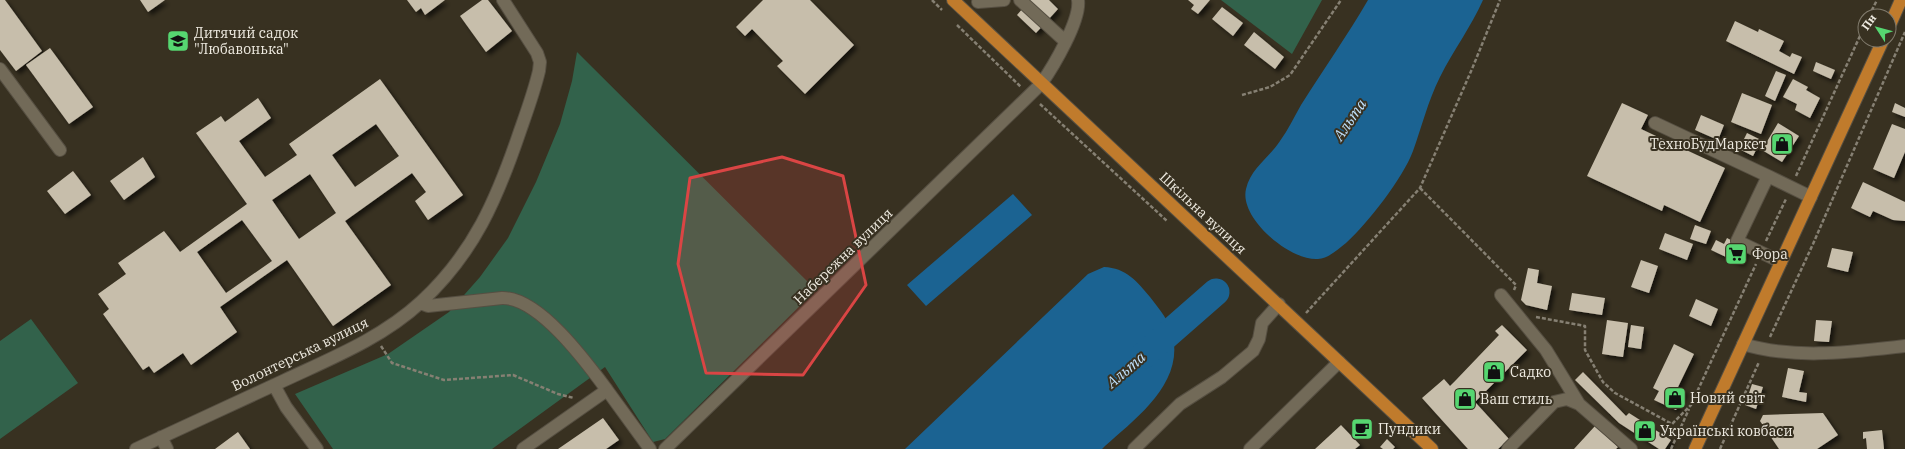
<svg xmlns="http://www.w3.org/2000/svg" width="1905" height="449" viewBox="0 0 1905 449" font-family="'IBM Plex Serif',serif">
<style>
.green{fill:#32624b}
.water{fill:#1b6392}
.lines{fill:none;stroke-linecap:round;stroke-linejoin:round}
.river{stroke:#1b6392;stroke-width:27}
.building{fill:#c7beab;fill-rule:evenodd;filter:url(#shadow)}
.minor-casing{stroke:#564f42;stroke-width:14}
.major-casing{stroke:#564f42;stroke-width:14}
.path{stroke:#868073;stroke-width:2.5;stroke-dasharray:4 2;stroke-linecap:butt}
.minor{stroke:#726a58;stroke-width:12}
.major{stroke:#c07b2c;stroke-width:12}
.marked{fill:#da4544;fill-opacity:0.2;stroke:#da4544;stroke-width:3;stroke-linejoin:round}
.labels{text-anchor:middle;stroke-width:4;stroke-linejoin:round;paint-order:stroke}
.poi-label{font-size:14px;fill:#eeeae0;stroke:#383121;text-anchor:start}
.street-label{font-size:14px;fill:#eeeae0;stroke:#383121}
.water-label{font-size:15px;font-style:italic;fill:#c0e2fe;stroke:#383121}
</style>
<defs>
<filter id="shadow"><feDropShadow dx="3.5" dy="3.5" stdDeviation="2" flood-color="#0009"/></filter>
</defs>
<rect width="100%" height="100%" fill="#383121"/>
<path class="green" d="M1221,0H1322L1292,54Z
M577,52L816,290L665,439L653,442L605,367L492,449H333L295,394L388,354L449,312L480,277L508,238L536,182L560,124L572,81Z
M31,319L78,383L0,439V341Z"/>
<path class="water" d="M1368,0H1483C1471,27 1453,51 1440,77C1428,101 1422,126 1413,151C1403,178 1368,223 1346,243C1338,249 1328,259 1318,259C1290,261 1239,218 1246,189C1251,168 1269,158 1280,141C1288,130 1294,117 1301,105C1323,70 1347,36 1368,0Z
M1013,194L1032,215L926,306L907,285Z
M1104,267C1126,268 1137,281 1150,297C1159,309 1171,322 1173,337C1183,384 1135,419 1105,446L1102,449H905L1088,274Z"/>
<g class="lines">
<path class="river" d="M1144,355L1216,292"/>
</g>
<path class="building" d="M0,0H5L42,51L16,71L0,50Z
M140,0H165L148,12Z
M407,0H445L425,15L421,8L416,12Z
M482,0H488L512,31L486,52L460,16Z
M763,0H810L854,45L805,94L777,66L783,61L752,29L745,36L736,27Z
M1030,0H1049L1058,9L1036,33L1017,15Z
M1188,0H1210L1198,14L1191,9L1194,5Z
M1222,7L1243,23L1233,36L1212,19Z
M1735,21L1758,32L1759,29L1784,41L1779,51L1790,57L1792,53L1802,57L1794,74L1726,41Z
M1254,32L1284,57L1275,69L1244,45Z
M50,48L93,107L69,124L26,65Z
M1816,62L1835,70L1831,79L1813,71Z
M1776,71L1786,75L1775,101L1765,96Z
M380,79L463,195L428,220L415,201L426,192L412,173L345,221L391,285L333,326L287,260L220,307L237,332L191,365L183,353L154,373L149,366L143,370L103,314L109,309L98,294L126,274L118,263L164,231L180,252L247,204L196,133L221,116L225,122L258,98L271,118L239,141L265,177L297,155L289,144ZM376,124L399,156L355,187L332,155ZM310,174L336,213L299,239L272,200ZM242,220L272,261L226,293L197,252Z
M1793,79L1808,87L1806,90L1820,98L1810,118L1795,110L1797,104L1783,97Z
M1742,93L1772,105L1761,134L1731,122Z
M1622,103L1648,115L1641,129L1725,168L1700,222L1664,205L1662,211L1587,176Z
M1895,103L1905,108V117L1892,112Z
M1701,115L1724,125L1718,140L1695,130Z
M1778,123L1799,136L1782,162L1762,150Z
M1892,124L1905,129V152L1894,178L1873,169Z
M1747,133L1761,140L1753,156L1739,149Z
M143,157L155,177L124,200L110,181Z
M73,171L91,195L65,214L47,191Z
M1863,182L1905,202V221L1893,220L1873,211L1870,217L1851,208Z
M1695,225L1711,231L1706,244L1690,239Z
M1665,233L1693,244L1687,260L1659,249Z
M1727,238L1748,249L1741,264L1711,250L1716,240L1724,244Z
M1832,248L1853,252L1848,272L1827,267Z
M1641,260L1658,266L1649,293L1631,287Z
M1528,268L1539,270L1537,283L1552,286L1547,310L1526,305L1521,300Z
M1572,293L1605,298L1602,315L1569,310Z
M1696,299L1718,309L1711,326L1689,316Z
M1607,320L1628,323L1623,357L1602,354Z
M1816,320L1832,321L1829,342L1814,341Z
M1502,325L1527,350L1475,402L1509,439L1498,449H1468L1422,398L1444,379L1450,386L1456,380L1499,335L1495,331Z
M1631,325L1644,327L1641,349L1628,347Z
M1674,344L1694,354L1678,387L1685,391L1676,410L1654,400L1659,391L1653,388Z
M1788,368L1804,371L1799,392L1807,393L1806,402L1782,397Z
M1583,372L1626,416L1629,413L1671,440L1665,449H1659L1619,423L1575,380Z
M1752,384L1763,387L1756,409L1745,405Z
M1823,413L1838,435L1817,449H1779L1760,421L1763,415Z
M603,418L619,440L606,449H558Z
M1341,425L1360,445L1355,449H1315Z
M1595,426L1618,447L1616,449H1574Z
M1882,430L1884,449H1867L1866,438L1863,439V432Z
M238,432L250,449H215Z
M1387,439L1395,447L1393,449H1383L1380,447Z"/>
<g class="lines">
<g class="minor-casing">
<path id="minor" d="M1020,0L1065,41
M978,2L1004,0
M0,69L60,150
M1655,123L1768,176
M1781,262L1737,241L1768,176L1811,197
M1501,295L1546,350L1579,404
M420,303L428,306L502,298C539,297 587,363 607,390
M1743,344C1795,360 1852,352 1905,346
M274,385L286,407L317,449
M161,437L167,449
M136,449C186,426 235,403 285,380C332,358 382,338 421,302C474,253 497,199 520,131C527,111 534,92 539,71L540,62L537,53L503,0
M523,449L607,390L650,449
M665,449L1041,84C1053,67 1081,20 1078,0
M1134,449L1180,404L1222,377L1253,351L1259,339L1262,323L1279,304
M1250,449L1339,362
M1508,449L1554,402L1567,399L1579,404L1631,449"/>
</g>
<g class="major-casing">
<path id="major" d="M953,0L1432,449
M1889,27L1901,0
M1695,449L1883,40"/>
</g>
<path class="path" d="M932,0L942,10
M1869,16L1877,0
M957,25L1021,87
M1242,95L1270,87L1290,75L1341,0
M1040,104L1167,221
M1796,176L1865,25
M1420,188L1516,285L1514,290
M1766,241L1786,199
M1306,313L1420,188L1472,69L1500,0
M1536,317L1585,326V350L1603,382L1615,393L1672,424L1691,405L1756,264
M1770,337L1813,244L1905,32
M381,346L392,363L444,380L513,375L558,394L574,398
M1716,433L1725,437
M1671,449L1689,409
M1720,449L1759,362"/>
<use href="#minor" class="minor"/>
<use href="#major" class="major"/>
</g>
<path class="marked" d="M782,157L843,176L866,285L803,375L706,373L678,264L690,178Z"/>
<defs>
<g id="school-square" transform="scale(1.15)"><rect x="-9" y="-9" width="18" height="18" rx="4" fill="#56d671" stroke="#383121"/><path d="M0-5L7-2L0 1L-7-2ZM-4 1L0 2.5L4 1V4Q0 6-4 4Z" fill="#111"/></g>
<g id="shop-square" transform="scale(1.15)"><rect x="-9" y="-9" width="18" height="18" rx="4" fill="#56d671" stroke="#383121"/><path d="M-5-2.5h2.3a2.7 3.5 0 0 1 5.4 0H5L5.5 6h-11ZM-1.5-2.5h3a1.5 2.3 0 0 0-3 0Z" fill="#111"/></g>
<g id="supermarket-square" transform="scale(1.15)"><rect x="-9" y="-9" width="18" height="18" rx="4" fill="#56d671" stroke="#383121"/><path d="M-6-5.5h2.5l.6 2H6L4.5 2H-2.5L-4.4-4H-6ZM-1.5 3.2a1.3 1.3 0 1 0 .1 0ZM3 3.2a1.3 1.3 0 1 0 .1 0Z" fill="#111"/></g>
<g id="cafe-square" transform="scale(1.15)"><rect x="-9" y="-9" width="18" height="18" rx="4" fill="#56d671" stroke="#383121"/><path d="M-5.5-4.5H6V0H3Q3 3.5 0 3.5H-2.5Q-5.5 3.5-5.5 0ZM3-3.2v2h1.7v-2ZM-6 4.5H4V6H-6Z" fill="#111"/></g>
</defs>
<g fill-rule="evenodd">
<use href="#school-square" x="178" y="41"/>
<use href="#shop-square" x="1782" y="144"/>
<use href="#supermarket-square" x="1736" y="254"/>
<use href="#shop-square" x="1494" y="372"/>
<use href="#shop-square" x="1675" y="398"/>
<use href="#shop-square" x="1465" y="399"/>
<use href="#cafe-square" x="1362" y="429"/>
<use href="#shop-square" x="1645" y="431"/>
</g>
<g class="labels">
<g class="poi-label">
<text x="194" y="38">Дитячий садок<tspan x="194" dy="16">"Любавонька"</tspan></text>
<text x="1766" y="149" text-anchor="end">ТехноБудМаркет</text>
<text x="1752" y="259">Фора</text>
<text x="1510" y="377">Садко</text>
<text x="1690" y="403">Новий світ</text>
<text x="1480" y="404">Ваш стиль</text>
<text x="1378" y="434">Пундики</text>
<text x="1660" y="436">Українські ковбаси</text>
</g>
<g class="street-label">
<text transform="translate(1203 213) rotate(43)" y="5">Шкільна вулиця</text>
<text transform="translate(843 256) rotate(-44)" y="5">Набережна вулиця</text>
<text transform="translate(300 354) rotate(-26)" y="5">Волонтерська вулиця</text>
</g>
<g class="water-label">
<text transform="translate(1350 120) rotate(-56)" y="5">Альта</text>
<text transform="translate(1126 370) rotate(-41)" y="5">Альта</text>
</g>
</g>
<g transform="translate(1877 28) rotate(306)"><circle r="19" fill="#383121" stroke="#817b6d"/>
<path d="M0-3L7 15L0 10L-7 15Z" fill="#56d671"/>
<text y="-6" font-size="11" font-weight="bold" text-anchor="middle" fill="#eeeae0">Пн</text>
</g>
</svg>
